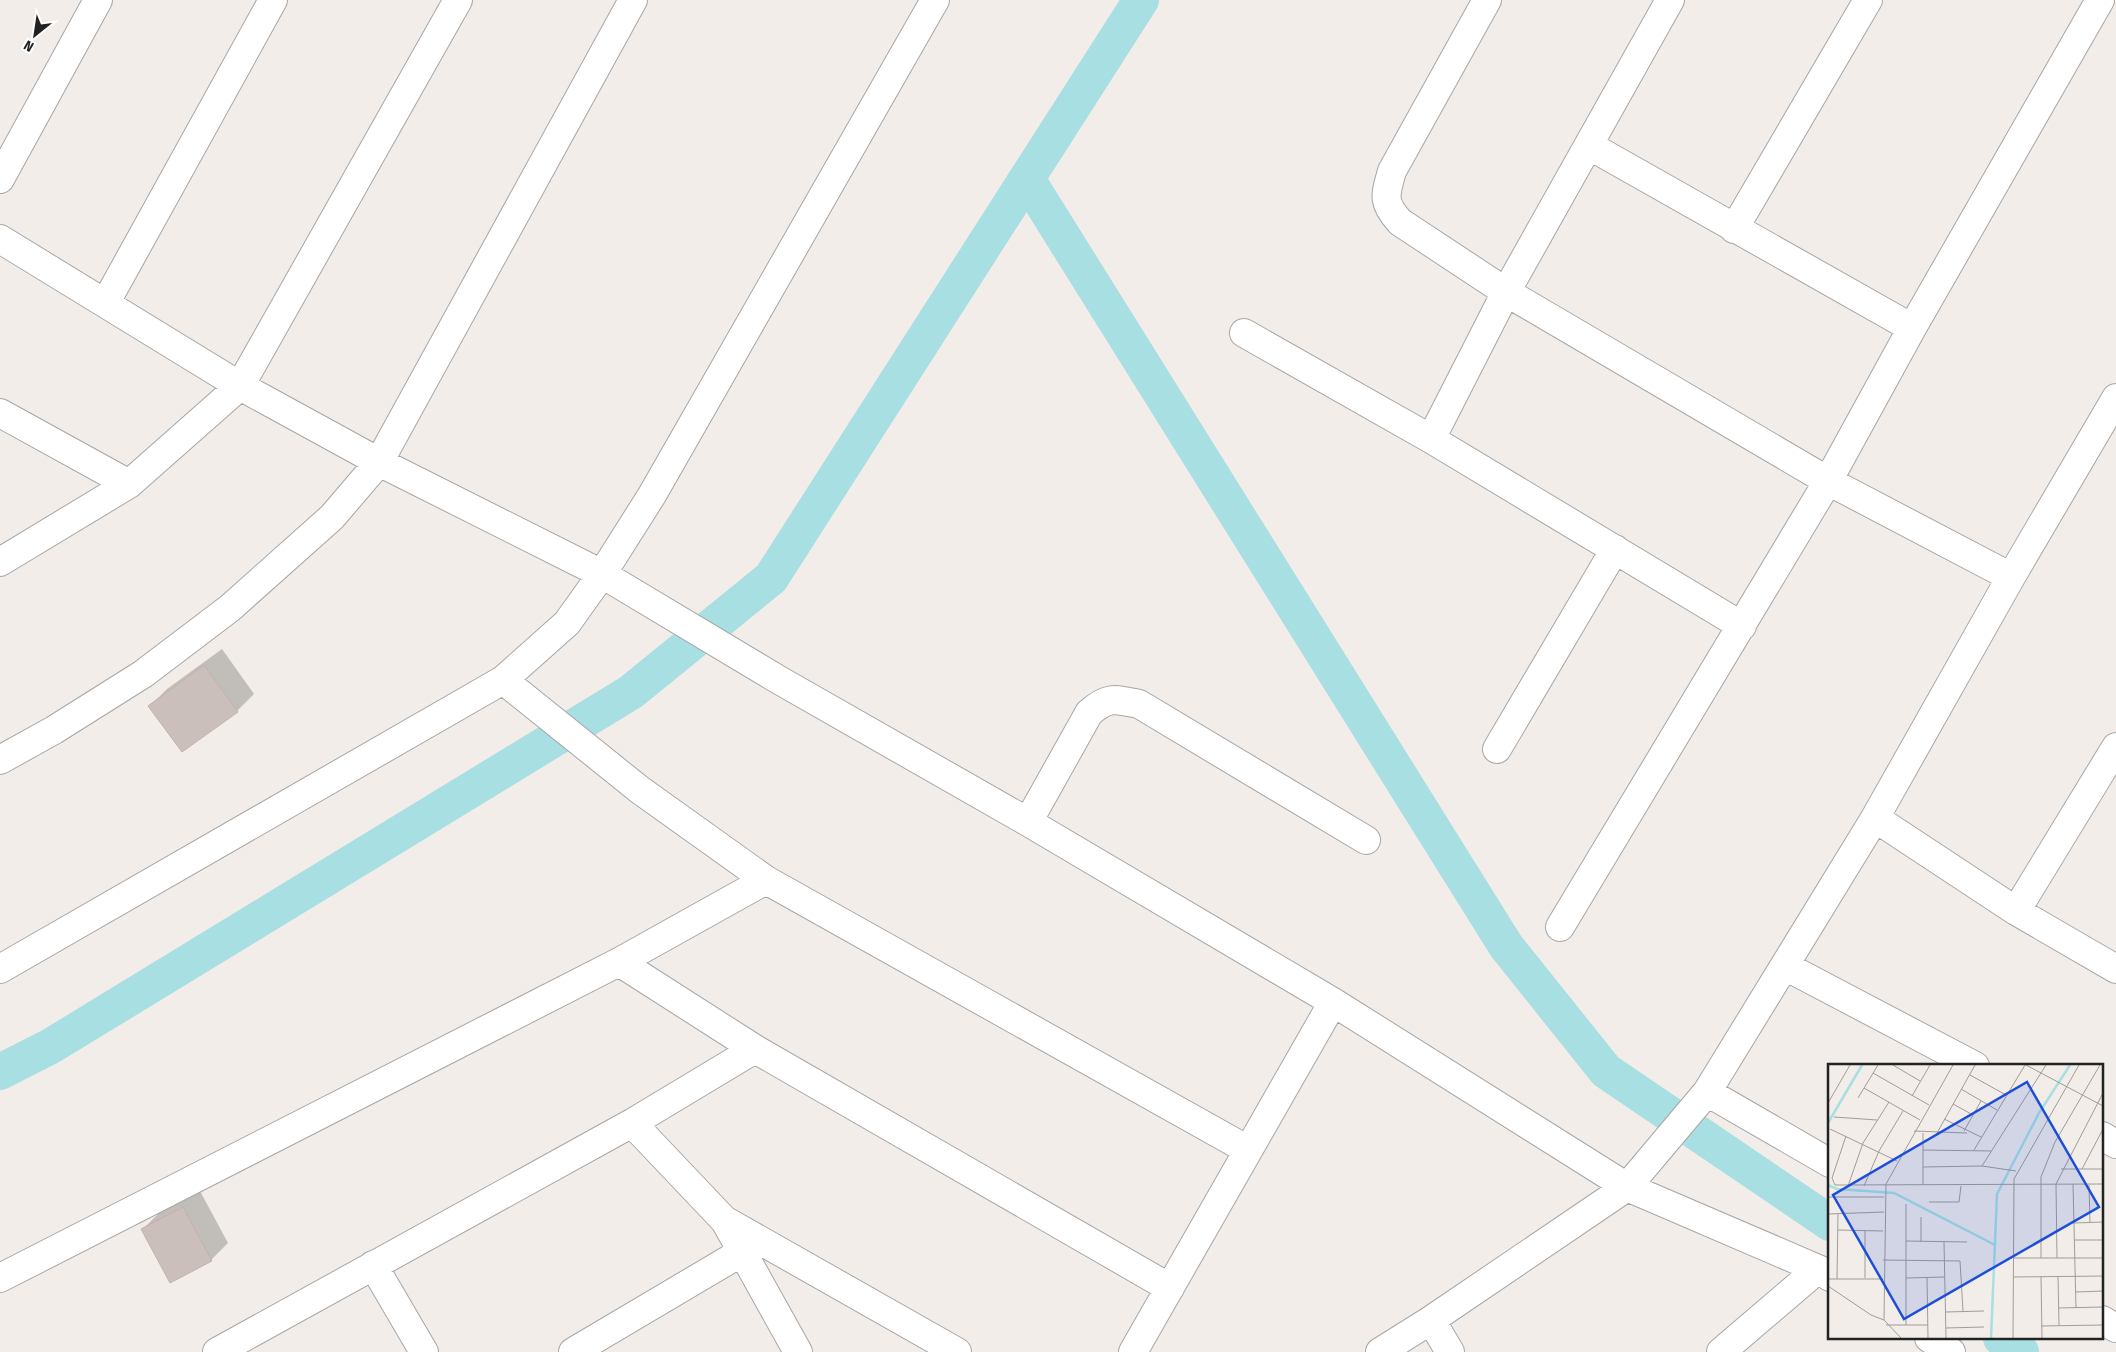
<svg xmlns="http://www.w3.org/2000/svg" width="2116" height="1352" viewBox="0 0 2116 1352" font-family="'Fira Sans Condensed',sans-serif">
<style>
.shadow{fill:#0003}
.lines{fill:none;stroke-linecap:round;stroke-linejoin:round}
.canal{stroke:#a7dfe2;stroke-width:36}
.building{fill:#cbbfbb;stroke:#c5b1aa}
.minor-casing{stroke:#a6a6a6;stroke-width:30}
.minor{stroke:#fff;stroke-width:28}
.inset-river{fill:none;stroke:#a7dfe2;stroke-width:2.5}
.inset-road{fill:none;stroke:#9f9c99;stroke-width:1}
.view{fill:#1d4ed8;fill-opacity:0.15;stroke:#1d4ed8;stroke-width:2.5}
.inset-edge{fill:none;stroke:#222;stroke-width:2.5}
</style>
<rect width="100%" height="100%" fill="#f2ede8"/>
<path class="shadow" d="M222,649L254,694L237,711L182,750L150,706L167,689Z
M200,1191L228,1243L211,1260L143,1229L160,1212Z"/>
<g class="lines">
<path class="canal" d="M1027,179L1506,946L1606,1071L1830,1223
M0,1072L51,1046L631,692L771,578L1141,0
M2001,1338L2021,1352"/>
</g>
<path class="building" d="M204,665L238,712L182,752L148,706Z
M183,1207L212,1261L170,1283L141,1229Z"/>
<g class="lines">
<g class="minor-casing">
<path id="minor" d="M1487,0L1392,171C1385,196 1382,202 1400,222L1506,292L1828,481L2011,577
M1590,146L1912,328
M0,179L98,0
M1734,229L1868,0
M0,239L240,386L379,462L602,574L779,680L1028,822L1333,1002L1627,1187L1818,1269L1830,1277
M106,302L273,0
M1244,333L1431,439L1742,626
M0,413L129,484
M1431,439L1506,292L1670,0
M0,562L129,484L240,386L458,0
M503,680L640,790L766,880L1248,1150
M1497,749L1615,549
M0,760L54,730L143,674L230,608L332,517L379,462L633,0
M1875,818L2016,911L2116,969
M1028,822L1089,713C1108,696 1115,699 1139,704L1366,840
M2016,911L2116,747
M1560,927L1828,481L1912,328L2100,0
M619,962L755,1049L1170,1288
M1785,966L1975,1066
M0,969L503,680L567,623L602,574L652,495L935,0
M1707,1092L1830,1163
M632,1123L725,1221L798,1352
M2102,1136L2116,1144
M726,1221L957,1352
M373,1265L424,1352
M0,1278L619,962L766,880
M1431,1320L1450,1352
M2102,1320L2116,1328
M1929,1338L1951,1352
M217,1352L632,1123L755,1049
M573,1352L742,1252
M1133,1352L1333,1002
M1380,1352L1431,1320L1627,1187L1707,1092L1875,818L2011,577L2116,398
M1721,1352L1818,1269"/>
</g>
<use href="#minor" class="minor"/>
</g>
<g transform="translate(1828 1064)">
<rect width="275" height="275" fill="#f2ede8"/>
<path class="inset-river" d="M0,59L34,1M0,121L9,125L66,129L167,181M163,274L169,130L211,49L242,1"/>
<path class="inset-road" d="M65,1L92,17M198,1L275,42M45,9L101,41M142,11L178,31M36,24L92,56M133,25L169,46M84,32L102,1M30,34L50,1M0,39L22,1M125,40L145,51M6,53L49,56M116,55L153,73M2,65L69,97M86,67L139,69M136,67L153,37M95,69V121M109,69L147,1M18,72L4,114L7,121L275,120M95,86L163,87M146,86L197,1M154,102L218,1M95,103L154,102L188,107M233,105H275M254,105L275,65M245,120L248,244M261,121L262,159M20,122L35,79L61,38M36,122L51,87L75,47M0,133H56M101,138H131L133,122M0,150L56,148M246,159L275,158M10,166L55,167M246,176H275M78,177L139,178M93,178V153M116,178L118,274M185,194H275M213,194V113L227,78L272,1M229,194L228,120L275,29M55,196L132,197L135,247M213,212L214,274M230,212L231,261M99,213L100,274M185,213L275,212M37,214V166M78,214L117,213M0,215H55M9,215L10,150M0,222L43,251L56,256M248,228L275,227M230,244L275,243M118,248L156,247M58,261H100M78,261V140M213,262L275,261M118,264L156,263M73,274L56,256L58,120L125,1M185,274L186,115L251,1"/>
<path class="view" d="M199,18L271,143L76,255L5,131Z"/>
<rect width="275" height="275" class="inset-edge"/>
</g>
<g transform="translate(35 35) rotate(210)" stroke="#ffffff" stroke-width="4" paint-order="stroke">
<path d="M0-4L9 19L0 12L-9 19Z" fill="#222222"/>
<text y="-8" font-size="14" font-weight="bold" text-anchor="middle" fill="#222222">N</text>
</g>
</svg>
